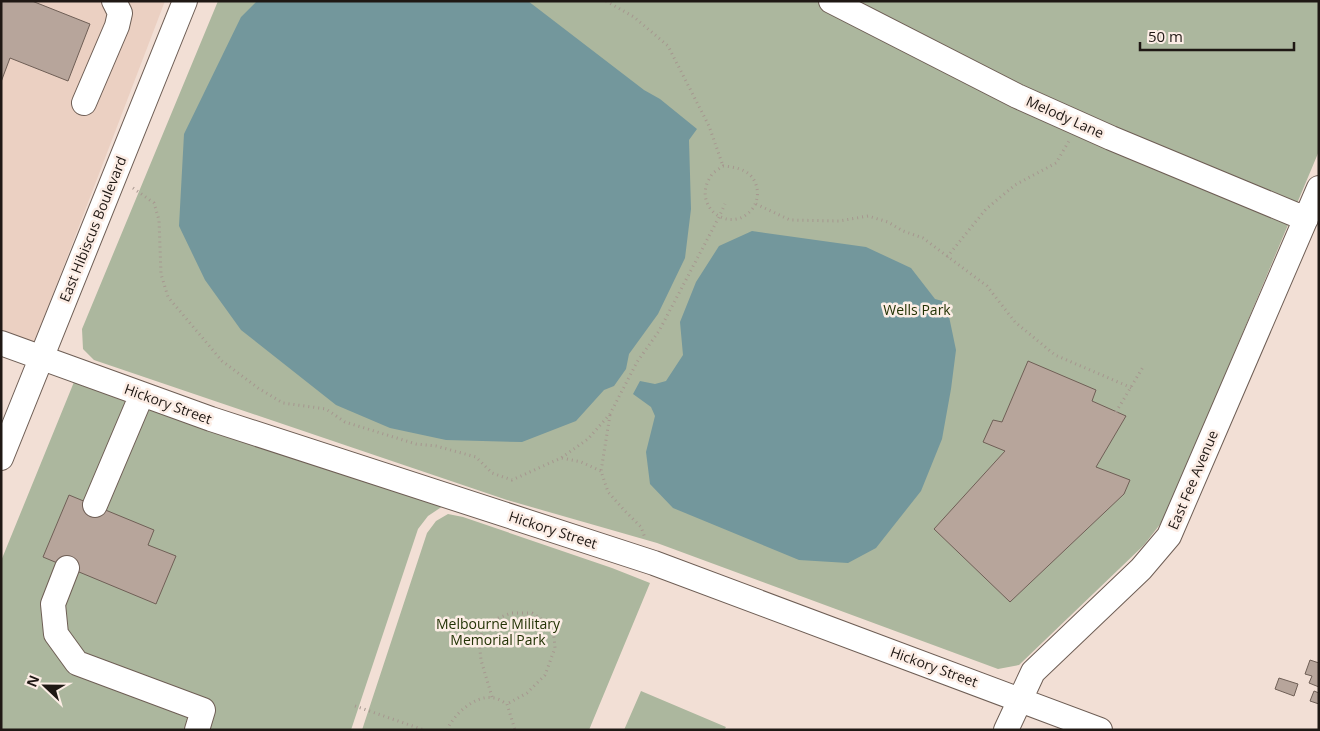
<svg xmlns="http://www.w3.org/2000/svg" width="1320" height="731" viewBox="0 0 1320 731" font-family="'Open Sans',sans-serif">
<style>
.built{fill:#ebd0c2}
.green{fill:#acb79e}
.water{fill:#73979c}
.building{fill:#b7a59b;stroke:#6f5f56}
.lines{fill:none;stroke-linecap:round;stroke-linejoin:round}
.minor-casing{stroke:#6e5e55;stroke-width:26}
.path{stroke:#a6978f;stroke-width:3;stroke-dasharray:1 4;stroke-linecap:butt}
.minor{stroke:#fff;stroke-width:24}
.labels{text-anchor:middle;stroke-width:5;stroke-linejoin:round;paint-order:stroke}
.street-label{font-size:14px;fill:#1f1814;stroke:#fcede5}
.park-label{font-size:14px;fill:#233305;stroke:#fcede5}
</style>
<rect width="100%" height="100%" fill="#f2dfd5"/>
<path class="built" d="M1,1H165L26,365L1,355Z"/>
<path class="green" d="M218,1H1319V151L1165,518L1144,545L1019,665L998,669L657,543L507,500L94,360L83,349L82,329Z
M74,382L443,506L428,516L418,529L351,730H1V561Z
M448,514L463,517L612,568L650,583L589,730H362L427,533L436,521Z
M641,691L726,727L724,730H624Z"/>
<path class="water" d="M257,1H528L644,90L660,99L697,129L689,140L691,209L685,258L658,314L629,354L626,369L614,386L604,390L576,421L522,442L446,440L390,428L336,405L241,330L205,280L179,226L184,134L241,17Z
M752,231L866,247L911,268L935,299L946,302L956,350L951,389L942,439L921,491L876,548L848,563L799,560L673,508L650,484L646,452L655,416L651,407L633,394L640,381L655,384L666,381L683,355L680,322L696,282L719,246Z"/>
<path class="building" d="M1,1H32L90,24L68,81L10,58L1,82Z
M1028,361L1096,390L1092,401L1126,416L1096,467L1130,480L1124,494L1010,602L934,529L1005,451L983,442L993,420L1002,422Z
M69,495L154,530L148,545L176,556L156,604L43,557Z
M1310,660L1319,663V687L1309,683L1312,676L1305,674Z
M1279,678L1298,684L1294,696L1275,689Z
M1314,691L1319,693V704L1310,701Z"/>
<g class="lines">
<g class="minor-casing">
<path id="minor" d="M831,1L1017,96L1111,138L1306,219
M84,103L117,26L120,13L114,1
M1,343L211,419L654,563L1100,730
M1,458L185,1
M95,505L142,394
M67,568L53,604L56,634L77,663L203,710L197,730
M1006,730L1033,672L1141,569L1169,536L1319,188"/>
</g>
<path class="path" d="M606,1L634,17L668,46L709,126L723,166
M723,166C735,167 749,169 755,182C759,191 758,200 753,208C731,237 690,206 711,176C713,172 719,169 723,166Z
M133,188L154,203L159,220L161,274L168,297L222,361L258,388L283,403L326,409L345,422L416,444L436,446L476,457L492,473L512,480L561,458L588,439L610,414L637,362L659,331L719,217L725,204
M756,204L790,220L839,221L868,216L888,222L903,231L923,238L987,286L1015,322L1055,355L1132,388
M947,257L986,209L1015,185L1056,163L1069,141
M1116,412L1143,367
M610,415L601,471L608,492L623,509L641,527L645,538
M562,458L581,462L601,471
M492,697L481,660L479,640L486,623L511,613H532L553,627L555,648L545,675L527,693L507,704
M355,706L424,730
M447,730C453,715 476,694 493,698C498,698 503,702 507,704L515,730"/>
<use href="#minor" class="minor"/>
</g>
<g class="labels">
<g class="street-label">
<text transform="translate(1065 117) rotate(24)" y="5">Melody Lane</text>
<text transform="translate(93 229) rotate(-68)" y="5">East Hibiscus Boulevard</text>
<text transform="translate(168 404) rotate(20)" y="5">Hickory Street</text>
<text transform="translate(1193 480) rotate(-67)" y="5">East Fee Avenue</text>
<text transform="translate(553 530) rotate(18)" y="5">Hickory Street</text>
<text transform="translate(934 667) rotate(20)" y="5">Hickory Street</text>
</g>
<g class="park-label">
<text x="917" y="315">Wells Park</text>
<text x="498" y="629">Melbourne Military<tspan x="498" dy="16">Memorial Park</tspan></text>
</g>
</g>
<rect width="1320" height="731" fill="none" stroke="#1f1814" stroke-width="5"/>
<g transform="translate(45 686) rotate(292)" stroke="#fcede5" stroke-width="4" paint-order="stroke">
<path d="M0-4L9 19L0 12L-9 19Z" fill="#1f1814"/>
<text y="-8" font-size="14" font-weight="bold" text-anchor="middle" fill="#1f1814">N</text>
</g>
<path d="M1140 42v8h154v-8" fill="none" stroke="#1f1814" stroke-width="2.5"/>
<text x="1148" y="42" font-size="15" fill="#1f1814" stroke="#fcede5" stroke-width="4" paint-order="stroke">50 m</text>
</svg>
